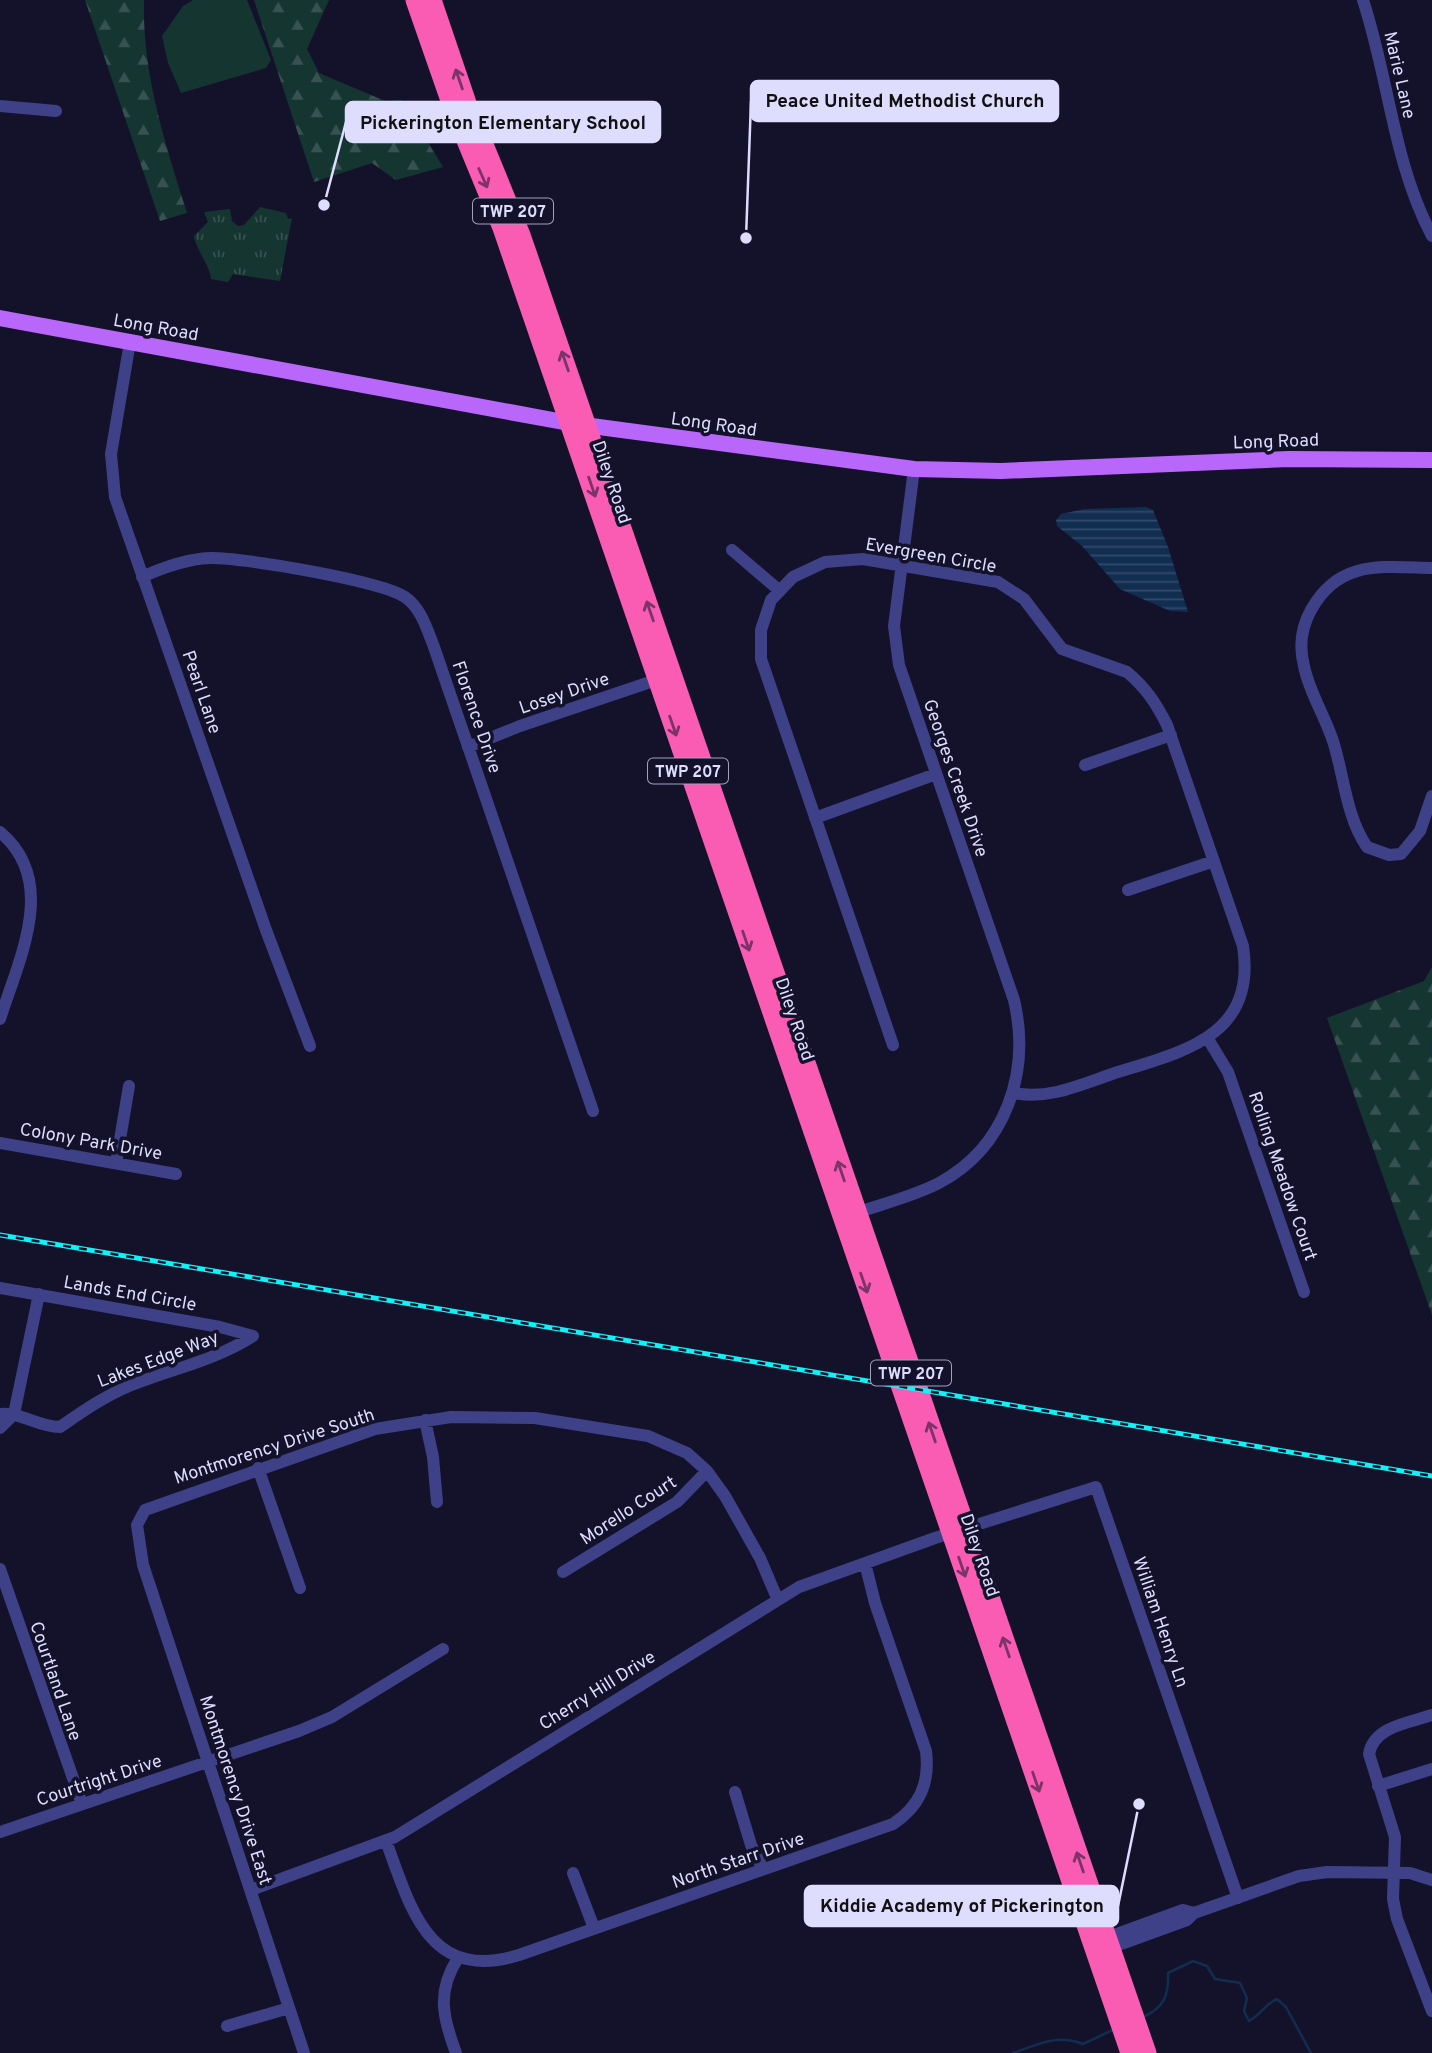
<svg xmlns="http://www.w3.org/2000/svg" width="1432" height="2053" viewBox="0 0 1432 2053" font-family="Overpass,sans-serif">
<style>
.grass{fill:#153531}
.forest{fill:url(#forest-firs)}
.park{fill:url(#park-tufts)}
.water{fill:url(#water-rules)}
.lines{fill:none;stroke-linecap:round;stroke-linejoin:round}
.stream{stroke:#112d50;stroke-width:2.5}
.minor{stroke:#3f4188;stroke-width:12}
.major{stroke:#b967fb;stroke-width:16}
.highway{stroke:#fa5cb3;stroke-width:19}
.rail-casing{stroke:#0ff2f8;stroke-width:5}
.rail{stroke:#14122b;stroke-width:2.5;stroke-dasharray:8;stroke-linecap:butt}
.oneway{stroke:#7b3368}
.labels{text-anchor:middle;stroke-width:7;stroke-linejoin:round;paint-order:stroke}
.shield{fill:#14122b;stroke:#a1a0bf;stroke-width:2}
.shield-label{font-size:16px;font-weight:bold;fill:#deddfe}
.street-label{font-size:18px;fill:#deddfe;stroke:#14122b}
.leader{fill:none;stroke:#deddfe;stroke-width:2.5}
.callout-dot{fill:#deddfe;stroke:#14122b;stroke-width:2.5}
.callout{fill:#deddfe;stroke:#deddfe;stroke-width:2.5}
.callout-label{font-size:19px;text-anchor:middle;font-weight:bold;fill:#111}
</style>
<defs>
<pattern id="forest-firs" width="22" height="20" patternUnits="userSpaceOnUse" patternTransform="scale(1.75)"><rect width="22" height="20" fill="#153531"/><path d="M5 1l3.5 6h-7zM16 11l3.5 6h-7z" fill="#375250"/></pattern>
<pattern id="park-tufts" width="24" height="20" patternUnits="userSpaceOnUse" patternTransform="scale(1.75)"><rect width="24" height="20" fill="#153531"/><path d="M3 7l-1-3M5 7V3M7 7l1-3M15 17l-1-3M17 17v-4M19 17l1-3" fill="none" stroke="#375250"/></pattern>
<pattern id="water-rules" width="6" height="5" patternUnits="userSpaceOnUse" patternTransform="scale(1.75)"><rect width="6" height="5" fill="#112d50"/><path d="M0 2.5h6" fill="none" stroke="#334b6a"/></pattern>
</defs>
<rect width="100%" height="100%" fill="#14122b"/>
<path class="grass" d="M193,0H247L271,60L266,68L181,93L168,63L162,36L183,6Z"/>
<path class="forest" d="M85,0H144C142,74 165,143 187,213L160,221Z
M254,0H329L307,49L319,73L385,101L402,100L443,167L396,180L372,163L314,182Z
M1432,967V1315L1327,1018L1424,981Z"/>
<path class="park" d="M260,207L286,213L288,219L292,218L280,281L233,274L228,282L211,279C210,265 197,252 194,236L208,222L204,212L230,209L232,221L238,226L244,225Z"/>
<path class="water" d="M1146,507L1153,510L1168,547L1188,612L1170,611L1120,589L1082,546L1057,526L1056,520L1061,514L1085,509Z"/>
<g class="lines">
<path class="stream" d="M1432,1044V1057
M1143,2017C1164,2008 1169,1995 1168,1973L1193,1961L1207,1966L1215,1979L1240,1983L1247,1998L1244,2011L1249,2021C1261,2015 1266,2003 1277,1999L1286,2007L1311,2053
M1013,2053C1039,2044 1056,2034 1083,2044L1115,2029"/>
<path class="minor" d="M1363,0C1389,79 1393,162 1432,236
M0,106L56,111
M130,342L111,454L115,497L266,930L310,1046
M732,550L780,591
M1432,568C1382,567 1339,559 1311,610C1301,628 1299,647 1304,666C1309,692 1325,716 1333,741C1344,775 1346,817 1367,847L1389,855L1401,854L1420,831L1432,796
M142,577C164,567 186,559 210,558C241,557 381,581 405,597C421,608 427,629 434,647L593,1111
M468,747L520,726L662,678
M1085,765L1171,735
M815,818L936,774
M0,832C59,881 19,959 0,1019
M1128,890L1214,861
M1208,1039L1228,1072L1304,1292
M893,1045L761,659V630L771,600L793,577L825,562L863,559L998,582L1024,599L1062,649L1127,672C1146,688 1156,703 1167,725L1243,946C1257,1038 1181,1052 1112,1074C1080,1085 1048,1100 1014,1093
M0,1143L176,1174
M116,1163L129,1086
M853,1214C881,1204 912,1197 939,1183C1006,1147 1031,1072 1014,1000L899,665L894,626L914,469
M0,1288L220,1327L253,1336
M0,1414C22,1412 37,1427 60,1427C82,1412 103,1397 129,1386C171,1369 214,1361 253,1336
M425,1420L433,1457L437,1502
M0,1428L14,1414L39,1294
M258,1468L300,1588
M0,1569L82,1804
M563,1572L677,1502L707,1471
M1432,1715C1409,1723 1374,1726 1369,1754L1395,1837L1393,1899L1397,1919L1432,2011
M1378,1786L1432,1769
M735,1792L751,1845L763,1869
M0,1832L299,1731L332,1717L443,1649
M386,1841C411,1909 429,1983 519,1955L893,1824C920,1806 930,1783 926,1751L875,1603L865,1563
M573,1873L594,1928
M251,1890L395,1837L799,1587L935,1538L1096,1487L1238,1898
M1194,1913L1183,1910L1117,1934L1113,1941L1121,1944L1187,1920L1194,1913L1299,1876L1327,1872L1410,1873L1432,1880
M227,2026L289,2008
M304,2053L143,1565L137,1525L145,1510L375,1429L451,1417L535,1418L648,1436L687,1453L707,1471L725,1496L760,1558L777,1598
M456,2053C443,2018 436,1992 458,1958"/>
<path class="major" d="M0,318L569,423L914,469L1001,471L1289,459L1432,460"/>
<path class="highway" d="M415,0L453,109L502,228L1130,2053
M432,0L467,103L521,235L1147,2053"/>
<g class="rail-casing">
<path id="rail" d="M0,1235L1432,1476"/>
</g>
<use href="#rail" class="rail"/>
</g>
<defs><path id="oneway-shaft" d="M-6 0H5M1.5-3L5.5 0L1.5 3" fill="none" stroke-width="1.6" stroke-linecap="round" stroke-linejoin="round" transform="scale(1.75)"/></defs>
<g class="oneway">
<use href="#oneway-shaft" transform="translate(459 79) rotate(-109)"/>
<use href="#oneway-shaft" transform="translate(483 178) rotate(66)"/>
<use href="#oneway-shaft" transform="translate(565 361) rotate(-109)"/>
<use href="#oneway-shaft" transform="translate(592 487) rotate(71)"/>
<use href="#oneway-shaft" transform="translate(650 611) rotate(-109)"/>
<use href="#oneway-shaft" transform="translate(673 726) rotate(71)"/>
<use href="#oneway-shaft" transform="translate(746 941) rotate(71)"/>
<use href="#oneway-shaft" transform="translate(841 1171) rotate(-109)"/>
<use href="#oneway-shaft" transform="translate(864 1283) rotate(71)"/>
<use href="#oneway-shaft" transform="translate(932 1432) rotate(-109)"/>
<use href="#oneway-shaft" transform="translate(962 1567) rotate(71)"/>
<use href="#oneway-shaft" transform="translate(1006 1647) rotate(-109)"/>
<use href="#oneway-shaft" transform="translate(1036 1782) rotate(71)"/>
<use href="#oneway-shaft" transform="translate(1080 1862) rotate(-109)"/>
</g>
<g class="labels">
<g class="shield">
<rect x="473" y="198.5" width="80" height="25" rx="5"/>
<rect x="648" y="758.5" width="80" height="25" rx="5"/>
<rect x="871" y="1360.5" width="80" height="25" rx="5"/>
</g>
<g class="shield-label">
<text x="513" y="217">TWP 207</text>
<text x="688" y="777">TWP 207</text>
<text x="911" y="1379">TWP 207</text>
</g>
<g class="street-label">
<text transform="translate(1400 75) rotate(77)" y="6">Marie Lane</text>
<text transform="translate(156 327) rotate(10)" y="6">Long Road</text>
<text transform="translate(714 424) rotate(8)" y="6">Long Road</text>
<text transform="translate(1276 441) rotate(-2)" y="6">Long Road</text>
<text transform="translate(612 482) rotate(71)" y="6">Diley Road</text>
<text transform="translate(931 555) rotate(10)" y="6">Evergreen Circle</text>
<text transform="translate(202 692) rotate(71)" y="6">Pearl Lane</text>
<text transform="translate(564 693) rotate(-19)" y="6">Losey Drive</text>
<text transform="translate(477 717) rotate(71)" y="6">Florence Drive</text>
<text transform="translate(956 778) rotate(71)" y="6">Georges Creek Drive</text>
<text transform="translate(795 1019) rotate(71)" y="6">Diley Road</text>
<text transform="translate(91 1141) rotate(10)" y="6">Colony Park Drive</text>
<text transform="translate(1283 1176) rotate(71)" y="6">Rolling Meadow Court</text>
<text transform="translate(130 1293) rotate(10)" y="6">Lands End Circle</text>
<text transform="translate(158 1359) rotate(-21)" y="6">Lakes Edge Way</text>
<text transform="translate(274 1446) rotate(-18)" y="6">Montmorency Drive South</text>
<text transform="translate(628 1510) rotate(-33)" y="6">Morello Court</text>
<text transform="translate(980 1555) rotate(71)" y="6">Diley Road</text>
<text transform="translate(1161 1622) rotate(71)" y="6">William Henry Ln</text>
<text transform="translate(56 1681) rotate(71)" y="6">Courtland Lane</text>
<text transform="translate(597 1690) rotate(-32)" y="6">Cherry Hill Drive</text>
<text transform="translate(99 1780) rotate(-18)" y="6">Courtright Drive</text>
<text transform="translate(236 1790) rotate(72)" y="6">Montmorency Drive East</text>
<text transform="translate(738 1860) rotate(-19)" y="6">North Starr Drive</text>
</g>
</g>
<path class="leader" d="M746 238L751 101M324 205L346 122M1139 1804L1118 1906"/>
<g class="callout-dot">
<circle cx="746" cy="238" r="7"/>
<circle cx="324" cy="205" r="7"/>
<circle cx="1139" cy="1804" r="7"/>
</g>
<g class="callout">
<rect x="751" y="81" width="307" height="40" rx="7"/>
<rect x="346" y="102" width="314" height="40" rx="7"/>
<rect x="805" y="1886" width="313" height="40" rx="7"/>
</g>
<g class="callout-label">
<text x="905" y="107">Peace United Methodist Church</text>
<text x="503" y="129">Pickerington Elementary School</text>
<text x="962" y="1912">Kiddie Academy of Pickerington</text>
</g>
</svg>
